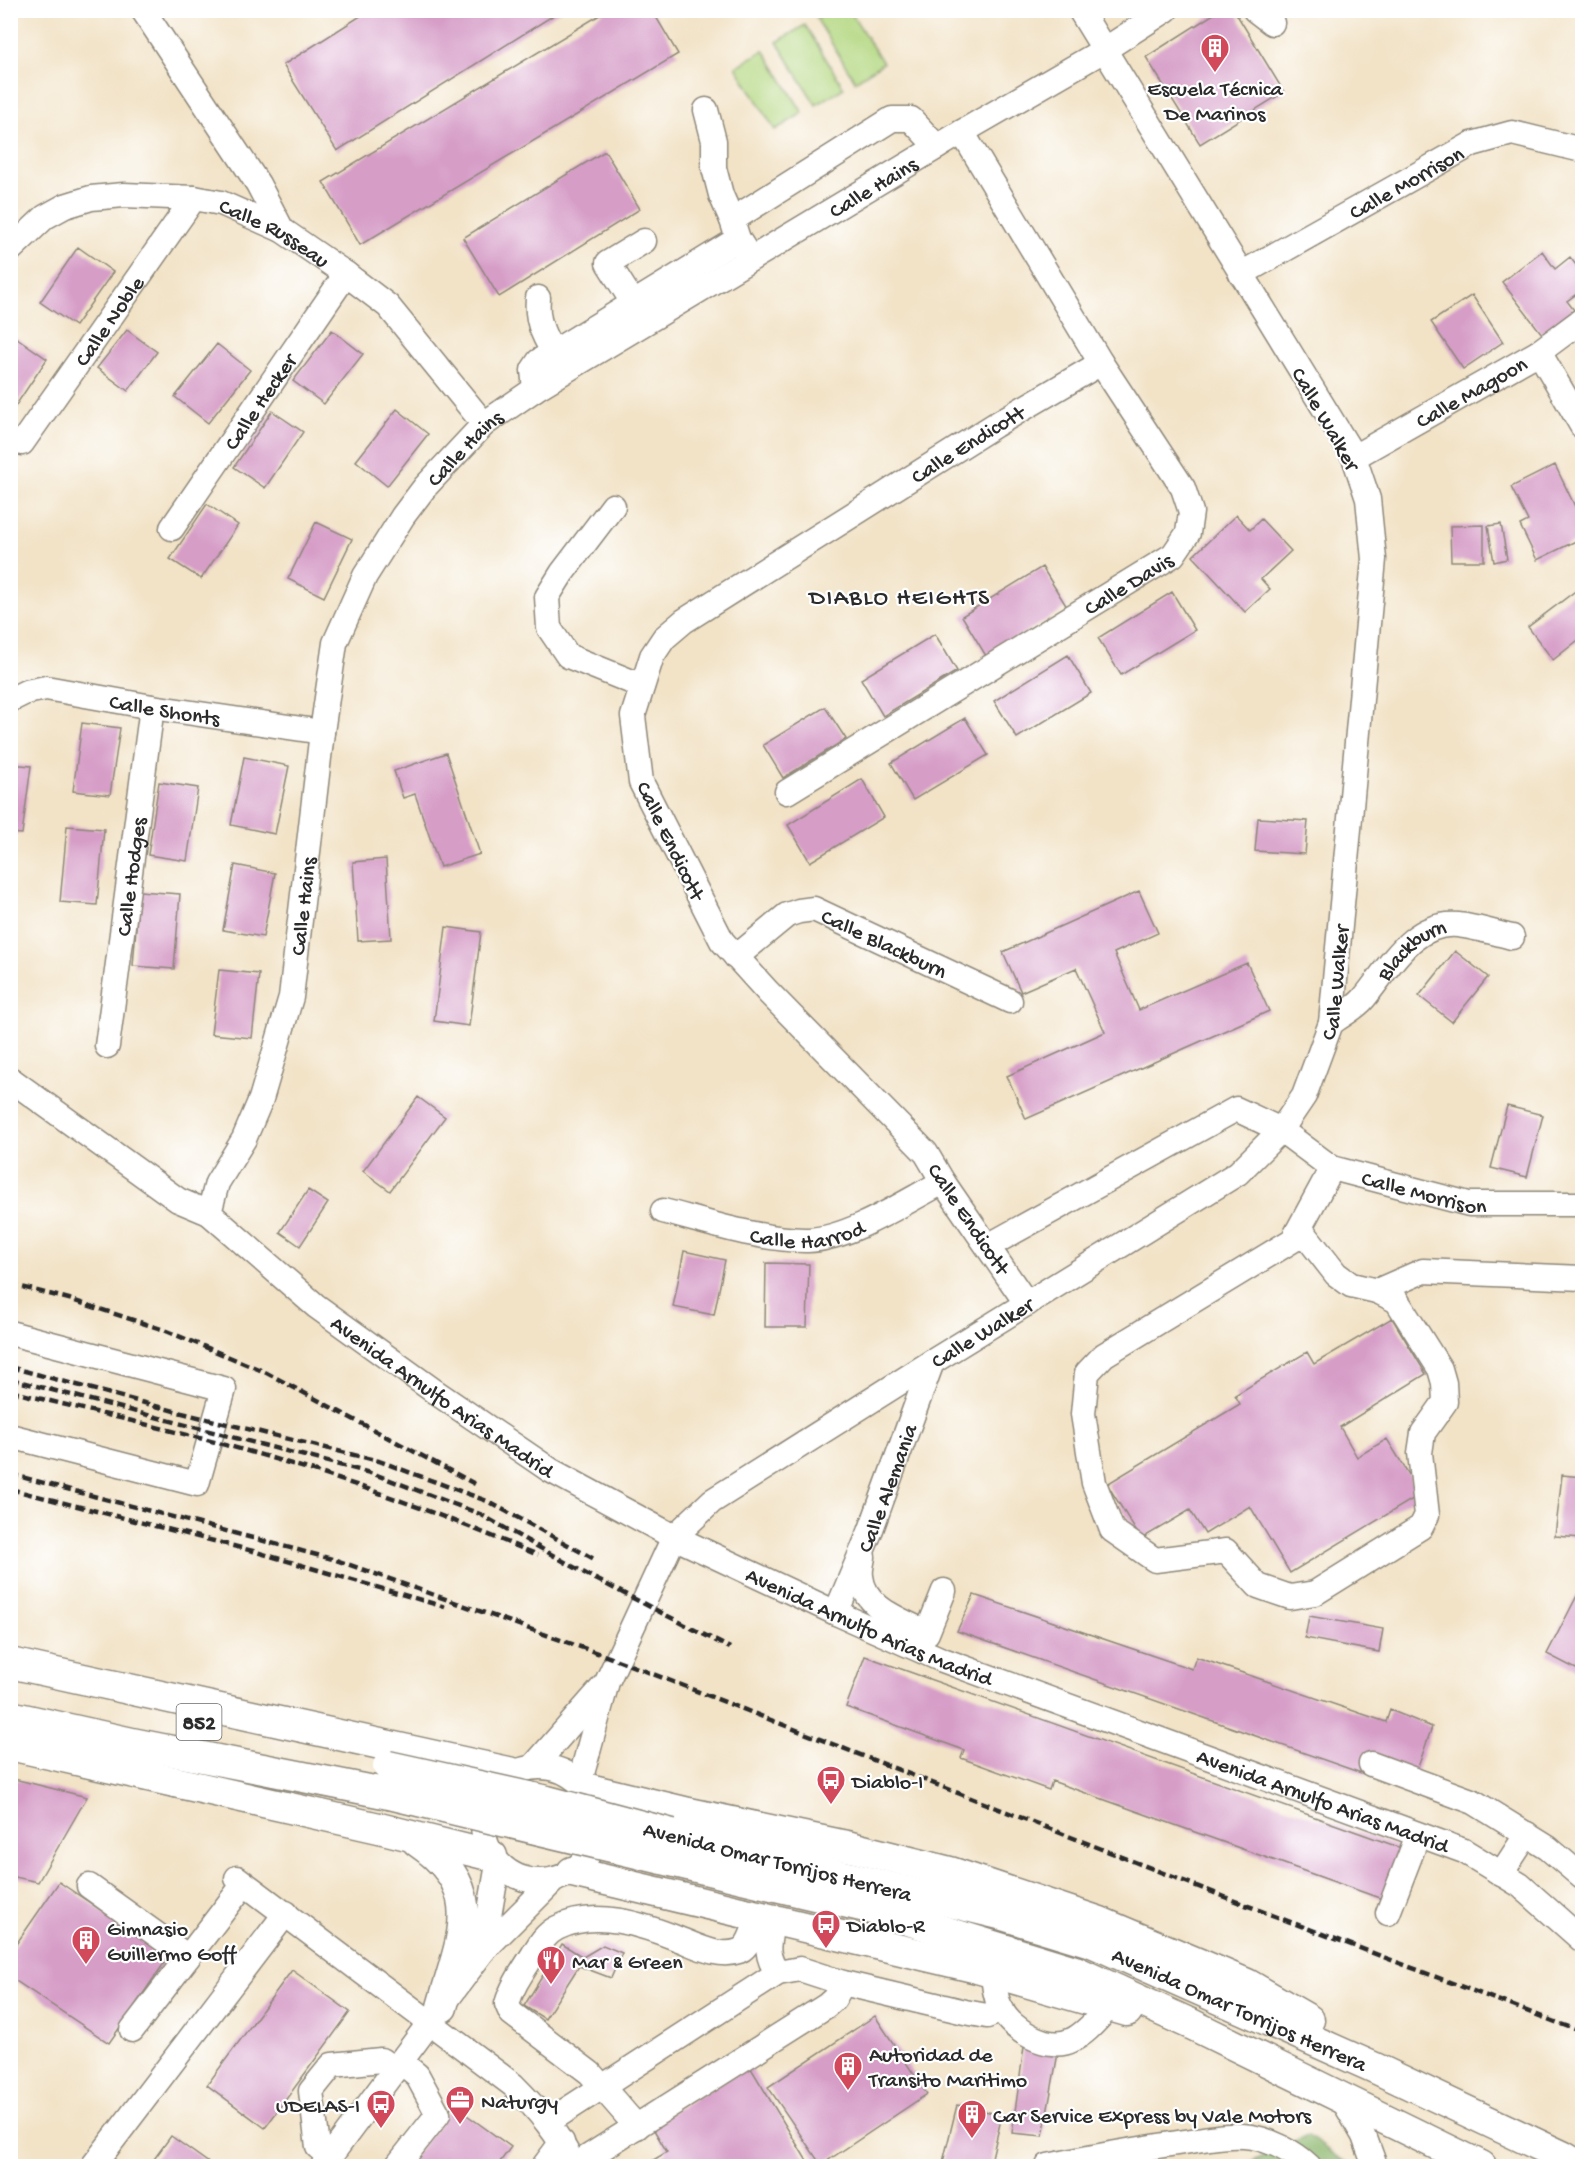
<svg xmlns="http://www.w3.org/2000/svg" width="1593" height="2177" viewBox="0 0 1593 2177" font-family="'Gochi Hand',sans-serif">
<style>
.green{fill:#b3d780;stroke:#6f8156;stroke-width:1.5}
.forest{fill:#8eb86e;stroke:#5c724c;stroke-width:1.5}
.building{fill:#d69dc7}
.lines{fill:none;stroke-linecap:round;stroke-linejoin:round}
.minor-casing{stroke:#8e8779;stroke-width:27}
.major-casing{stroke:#8e8779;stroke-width:33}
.minor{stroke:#fff;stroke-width:24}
.major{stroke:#fff;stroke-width:30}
.rail{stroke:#2b2b2b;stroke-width:4.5;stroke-dasharray:9 4.5;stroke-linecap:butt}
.major-bridge-casing{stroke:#8e8779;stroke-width:33;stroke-linecap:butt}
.major-bridge{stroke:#fff;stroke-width:30}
.labels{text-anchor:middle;stroke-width:4.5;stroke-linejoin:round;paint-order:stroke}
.shield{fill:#fff;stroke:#6b6b6b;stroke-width:1.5}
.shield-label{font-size:21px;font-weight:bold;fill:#2b2b2b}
.poi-label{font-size:22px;fill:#2b2b2b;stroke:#fff;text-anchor:start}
.street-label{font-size:22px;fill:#2b2b2b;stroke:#fff}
.neighbourhood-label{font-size:24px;letter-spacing:1.5px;fill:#2b2b2b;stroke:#fff}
</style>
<rect width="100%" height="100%" fill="#fff"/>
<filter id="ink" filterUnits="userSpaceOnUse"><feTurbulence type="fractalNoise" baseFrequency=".0167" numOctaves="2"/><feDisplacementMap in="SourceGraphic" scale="12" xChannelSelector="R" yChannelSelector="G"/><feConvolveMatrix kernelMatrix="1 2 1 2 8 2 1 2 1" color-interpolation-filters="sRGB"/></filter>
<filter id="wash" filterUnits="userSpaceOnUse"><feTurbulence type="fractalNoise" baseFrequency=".008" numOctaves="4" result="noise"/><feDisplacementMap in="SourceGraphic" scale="24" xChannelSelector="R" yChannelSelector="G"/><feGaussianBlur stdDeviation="1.35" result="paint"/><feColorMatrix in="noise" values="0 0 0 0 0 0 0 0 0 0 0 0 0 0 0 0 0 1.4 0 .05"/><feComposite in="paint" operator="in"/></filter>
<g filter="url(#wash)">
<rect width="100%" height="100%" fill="#f2e3c7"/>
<path class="green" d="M829,10L850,11L883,63L855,81L816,18Z
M805,25L844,88L816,105L777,42Z
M764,50L803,113L775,130L736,67Z"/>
<path class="forest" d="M1307,2135L1350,2166H1235L1248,2164Z"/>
<g id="blocks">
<path class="building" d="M370,10H562L337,151L283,65Z
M608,10H652L678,54L360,245L323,182Z
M1220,10H1234L1284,92L1200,144L1146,57Z
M605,151L640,209L499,297L463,238Z
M78,247L113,272L75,326L40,302Z
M1542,251L1555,269L1570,257L1582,273V290L1567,301L1574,310L1542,334L1502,282Z
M1472,295L1503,342L1463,369L1431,322Z
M127,330L157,352L128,391L97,368Z
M332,330L363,354L324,404L293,381Z
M17,338L47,359L12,411L10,410V348Z
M217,344L250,370L208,423L175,397Z
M397,409L428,434L387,486L356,461Z
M272,411L303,432L265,488L234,467Z
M1555,465L1582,521V538L1537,560L1520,525L1528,521L1511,487Z
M207,504L238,525L201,579L170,559Z
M1236,515L1250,530L1261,519L1291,551L1261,579L1270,589L1245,612L1193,556Z
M316,522L352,539L324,597L288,579Z
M1501,524L1507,559L1494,562L1488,526Z
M1484,525V561H1451L1450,526Z
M1042,567L1067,607L986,656L962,616Z
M1582,586V637L1553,660L1528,627Z
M1172,592L1195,630L1121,675L1098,638Z
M935,634L957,671L883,716L861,679Z
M1068,655L1091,693L1017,738L994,701Z
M825,707L846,739L783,778L763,745Z
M965,718L988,755L913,800L891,763Z
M82,723L120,728L110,795L73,791Z
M446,753L480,854L440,867L415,794L403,798L394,771Z
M244,757L289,766L275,834L231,825Z
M10,764L31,766L22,834L10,833Z
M862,779L884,817L810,862L788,825Z
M159,782L198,788L187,861L148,855Z
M1258,818L1308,821L1305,854L1255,851Z
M67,826L104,829L97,905L60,902Z
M386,859L391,939L358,941L353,862Z
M235,865L275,873L263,937L223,930Z
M139,891L180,894L174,969L133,966Z
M1139,891L1158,933L1114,953L1139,1010L1247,963L1269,1011L1026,1119L1007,1076L1105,1032L1076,968L1021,992L1003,952Z
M446,927L481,932L469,1026L434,1021Z
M1455,951L1488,977L1452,1022L1419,996Z
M219,970L259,974L252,1038L211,1034Z
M418,1097L445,1117L390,1191L363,1171Z
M1507,1106L1543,1115L1527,1177L1491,1168Z
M308,1190L328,1203L300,1246L280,1232Z
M684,1251L725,1260L714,1315L673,1307Z
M766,1263L809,1264L807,1327H765Z
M1392,1318L1426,1374L1340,1427L1357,1457L1387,1439L1421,1494L1290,1573L1250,1506L1205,1534L1190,1510L1141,1539L1107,1484L1240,1404L1235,1395L1307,1352L1314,1364Z
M1562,1475L1582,1477V1538L1555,1536Z
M1582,1586V1672L1547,1654Z
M974,1595L1192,1669L1196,1657L1386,1722L1390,1710L1432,1727L1416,1773L1374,1757L1367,1775L957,1631Z
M1309,1616L1383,1629L1379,1652L1305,1638Z
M865,1656L1404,1849L1385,1900L1052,1781L1049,1790L961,1758L964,1750L846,1707Z
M10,1778L87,1797L38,1882L10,1876Z
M59,1882L169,1956L109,2043L10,1977V1953Z
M562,1944L583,1957L603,1945L622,1953L611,1978L579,1966L545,2019L524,2006Z
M292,1970L350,2012L265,2128L207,2085Z
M875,2016L927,2094L821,2165L768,2087Z
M1024,2047L1058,2053L1043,2136L1012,2133Z
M749,2065L810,2166H643L667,2152L651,2125Z
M453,2105L511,2147L497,2166H407Z
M957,2105L1002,2115L990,2166H942Z
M171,2136L213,2166H149Z"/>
</g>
</g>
<g filter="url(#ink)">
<use href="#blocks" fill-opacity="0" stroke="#8e8779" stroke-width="1.5"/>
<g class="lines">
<g class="minor-casing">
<g id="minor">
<path d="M143,10L258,184L282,230"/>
<path d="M1255,10L1272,23"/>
<path d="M706,110L714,141V168L721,195L732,220"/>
<path id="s1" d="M10,250L45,217L65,206L91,198L124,195L194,198L221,203L282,230L346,274L388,306L484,424"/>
<path d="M750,258L738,239L732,220L892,119H911L937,147"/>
<path id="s2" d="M1241,274L1472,144L1512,133L1582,150"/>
<path d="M538,298C536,318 542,334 553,351"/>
<path d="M634,304L608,263L644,241"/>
<path d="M1539,352L1582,426"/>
<path d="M535,389L533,370L539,361L738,239"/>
<path id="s3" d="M22,443L194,198"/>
<path id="s4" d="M1354,457L1539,352L1582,320"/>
<path d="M613,506L562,573L547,597L549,628L568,656L642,686"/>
<path id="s5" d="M172,528L346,274"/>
<path id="s6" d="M10,700L26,692L46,688L152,707L322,732"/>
<path id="s7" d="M787,792L1173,555L1188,533L1191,512L1183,488L1101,363L962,132"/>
<path id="s8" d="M736,957L787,915L799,911L814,909L1010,1001"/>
<path id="s9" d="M1331,1023C1342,1015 1356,1008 1364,998C1389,968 1412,921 1458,925C1476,927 1495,933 1512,937"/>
<path id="s10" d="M107,1046L152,707"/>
<path id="s11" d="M10,1079L178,1200L209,1213L316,1306L434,1391L550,1470L674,1537L836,1613L940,1659L1464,1851L1520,1885L1582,1940"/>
<path id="s12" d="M663,1211C706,1222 764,1241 808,1240C850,1239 906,1201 943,1182"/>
<path id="s13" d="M209,1213L217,1183L244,1139L261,1099L291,997L322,732L335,643L365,576L403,516L425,487L484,424L535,389L962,132L1104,50L1166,10"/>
<path d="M1300,1228L1336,1274L1351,1285L1377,1291L1397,1301L1440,1369L1444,1383L1445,1402L1423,1433L1420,1453L1427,1515L1421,1527L1315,1593L1290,1597L1258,1586L1226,1551L1155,1560L1112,1530L1094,1483L1083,1414L1087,1373L1104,1355L1293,1240L1332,1168"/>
<path id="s14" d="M988,1246L1236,1109L1281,1130L1332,1168L1469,1204H1582"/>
<path d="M1377,1291L1423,1271L1582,1278"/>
<path id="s15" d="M1027,1304L943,1182L926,1153L768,992L722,941L641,782L633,716L652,656L664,638L684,621L995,425L1101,363"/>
<path d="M10,1333L224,1389L197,1484L10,1436"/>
<path d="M863,1557C862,1563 860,1570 861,1576C864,1609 902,1620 927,1633L944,1591"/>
<path id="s16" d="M836,1613L870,1532L932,1362"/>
<path d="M1371,1764L1474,1802L1548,1848L1582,1877"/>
<circle cx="540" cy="1824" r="57"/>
<path d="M533,1767L604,1686"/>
<path id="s17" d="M580,1781L607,1682L674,1537L712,1501L932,1362L1238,1173L1281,1130L1304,1096L1331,1023L1374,559L1368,499L1354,457L1080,10"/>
<path d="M1501,1874L1527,1834"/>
<path d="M237,1878L513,2085C539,2111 558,2133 574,2166"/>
<path d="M89,1886L188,1957"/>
<path d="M1388,1913L1418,1835"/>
<path d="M773,1919C769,1941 763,1954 778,1973"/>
<path d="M483,1951L498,1864"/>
<path d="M993,1972C994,1985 995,1997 1001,2009C1011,2030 1049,2052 1072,2040C1087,2033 1098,2018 1110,2006"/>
<path d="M132,2030L244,1884"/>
<path d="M1342,2098L1364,2136L1375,2166"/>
<path d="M548,2122L778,1973L800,1969L843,1983L965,2012L987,2016L1002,2010"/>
<path d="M637,2127L590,2073L511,2013L507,2004C512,1986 523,1971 533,1955C539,1945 545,1934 557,1928C595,1908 644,1925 681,1940C699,1947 719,1958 739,1951C751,1946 754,1927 758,1916"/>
<path d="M330,2157L318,2147L311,2091L332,2065L381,2060L395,2070"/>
<path d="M93,2166L286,1913"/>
<path d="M323,2166L483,1951L554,1880"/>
<path d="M397,2166L438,2114L417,2075L401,2062"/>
<path d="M544,2166L562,2142"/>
<path d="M574,2166L826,2006L834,1999L843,1983"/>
<path d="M1048,2166C1093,2156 1138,2149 1184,2142C1205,2139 1230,2133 1252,2137C1273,2141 1294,2152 1309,2166"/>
</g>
</g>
<g class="major-casing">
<g id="major">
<path d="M10,1663L513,1773"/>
<path d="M10,1716L132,1743L389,1794"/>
<path d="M10,1745L379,1828L492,1856"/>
<path d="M585,1788L689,1813L851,1847L950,1872L1100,1922L1247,1984L1309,2020"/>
<path id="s18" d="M672,1834L999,1914L1094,1943L1375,2068L1562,2156L1579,2166"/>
<path d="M417,1841C489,1890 461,1938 442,2007"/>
<path d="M662,1859L865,1907L1075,1971L1193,2025L1481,2166"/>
<path d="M572,1872L977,1968L1127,2011"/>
</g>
</g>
<use href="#minor" class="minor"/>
<use href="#major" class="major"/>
<path class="rail" d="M10,1284L69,1299L164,1330L263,1371L475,1484
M10,1367L178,1412L379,1461L487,1501L596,1560
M10,1379L374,1474L480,1514L588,1575L730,1648
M10,1391C121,1419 233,1443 341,1480C408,1502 473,1528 538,1555
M10,1474L336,1560L617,1660L1235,1901L1582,2032
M10,1489L253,1551L445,1607"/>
<g class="major-bridge-casing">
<path id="major-bridge" d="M388,1766L547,1801L672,1834
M389,1794L662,1859"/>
</g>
<use href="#major-bridge" class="major-bridge"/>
</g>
</g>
<defs>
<g id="building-pin" transform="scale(1.5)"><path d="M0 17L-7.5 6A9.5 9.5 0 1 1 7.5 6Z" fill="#d1495b" stroke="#fff"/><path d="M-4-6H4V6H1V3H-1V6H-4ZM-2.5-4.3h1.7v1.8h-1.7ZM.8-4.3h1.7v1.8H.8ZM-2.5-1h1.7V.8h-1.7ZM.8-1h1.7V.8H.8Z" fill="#fff"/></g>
<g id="bus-pin" transform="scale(1.5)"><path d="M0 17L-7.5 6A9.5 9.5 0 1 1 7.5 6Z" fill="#d1495b" stroke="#fff"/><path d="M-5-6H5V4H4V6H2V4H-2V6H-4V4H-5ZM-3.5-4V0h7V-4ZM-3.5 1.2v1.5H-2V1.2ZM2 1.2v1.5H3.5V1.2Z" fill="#fff"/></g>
<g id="restaurant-pin" transform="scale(1.5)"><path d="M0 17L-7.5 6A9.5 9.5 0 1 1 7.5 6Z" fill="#d1495b" stroke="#fff"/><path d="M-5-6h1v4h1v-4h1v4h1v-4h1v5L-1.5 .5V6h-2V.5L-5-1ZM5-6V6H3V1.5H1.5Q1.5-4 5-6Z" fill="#fff"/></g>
<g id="office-pin" transform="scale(1.5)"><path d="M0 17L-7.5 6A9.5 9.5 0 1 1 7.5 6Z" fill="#d1495b" stroke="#fff"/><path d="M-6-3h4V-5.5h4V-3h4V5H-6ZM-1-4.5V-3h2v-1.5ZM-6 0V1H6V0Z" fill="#fff"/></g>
</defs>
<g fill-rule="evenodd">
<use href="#building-pin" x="1215" y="48"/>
<use href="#bus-pin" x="831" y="1780"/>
<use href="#bus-pin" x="826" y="1924"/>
<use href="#building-pin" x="86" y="1940"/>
<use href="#restaurant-pin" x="551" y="1960"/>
<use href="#building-pin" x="848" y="2066"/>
<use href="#office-pin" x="460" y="2100"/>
<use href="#bus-pin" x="381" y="2104"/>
<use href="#building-pin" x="972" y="2114"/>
</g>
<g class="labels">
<rect class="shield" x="176.5" y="1704" width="45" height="36" rx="4.5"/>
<g class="shield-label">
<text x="199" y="1729">852</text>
</g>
<g class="poi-label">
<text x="1215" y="95" text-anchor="middle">Escuela Técnica<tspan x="1215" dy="25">De Marinos</tspan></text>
<text x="852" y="1788">Diablo-I</text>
<text x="847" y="1932">Diablo-R</text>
<text x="107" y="1935">Gimnasio<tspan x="107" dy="25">Guillermo Goff</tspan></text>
<text x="572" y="1968">Mar &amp; Green</text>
<text x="869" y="2061">Autoridad de<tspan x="869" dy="25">Transito Maritimo</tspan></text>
<text x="481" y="2108">Naturgy</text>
<text x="360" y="2112" text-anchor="end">UDELAS-I</text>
<text x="993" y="2122">Car Service Express by Vale Motors</text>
</g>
<g class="street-label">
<text dy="8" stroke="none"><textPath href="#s2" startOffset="189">Calle Morrison</textPath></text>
<text dy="8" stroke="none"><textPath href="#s13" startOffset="1312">Calle Hains</textPath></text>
<text dy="8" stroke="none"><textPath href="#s1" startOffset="290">Calle Russeau</textPath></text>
<text dy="8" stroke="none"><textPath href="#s3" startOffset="150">Calle Noble</textPath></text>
<text dy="8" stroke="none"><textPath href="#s4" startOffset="134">Calle Magoon</textPath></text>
<text dy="8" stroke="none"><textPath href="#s5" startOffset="154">Calle Hecker</textPath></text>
<text transform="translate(1327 418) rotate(60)" y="8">Calle Walker</text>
<text dy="8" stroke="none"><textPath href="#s15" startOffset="1166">Calle Endicott</textPath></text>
<text dy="8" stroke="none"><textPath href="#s13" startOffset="826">Calle Hains</textPath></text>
<text dy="8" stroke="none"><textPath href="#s7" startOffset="400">Calle Davis</textPath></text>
<text dy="8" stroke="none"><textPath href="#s6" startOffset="159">Calle Shonts</textPath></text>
<text transform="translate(672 840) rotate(64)" y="8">Calle Endicott</text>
<text dy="8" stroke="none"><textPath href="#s10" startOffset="171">Calle Hodges</textPath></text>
<text dy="8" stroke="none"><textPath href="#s13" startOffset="324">Calle Hains</textPath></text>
<text dy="8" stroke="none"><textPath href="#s8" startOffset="172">Calle Blackburn</textPath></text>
<text dy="8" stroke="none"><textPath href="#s9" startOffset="111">Blackburn</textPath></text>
<text dy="8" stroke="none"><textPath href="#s17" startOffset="1155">Calle Walker</textPath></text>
<text dy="8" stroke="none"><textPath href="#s14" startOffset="492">Calle Morrison</textPath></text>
<text transform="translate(970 1218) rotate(56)" y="8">Calle Endicott</text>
<text dy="8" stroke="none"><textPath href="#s12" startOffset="148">Calle Harrod</textPath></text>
<text dy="8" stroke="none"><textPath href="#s17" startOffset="633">Calle Walker</textPath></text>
<text dy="8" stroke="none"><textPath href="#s11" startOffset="538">Avenida Arnulfo Arias Madrid</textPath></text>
<text dy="8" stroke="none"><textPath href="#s16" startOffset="135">Calle Alemania</textPath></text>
<text dy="8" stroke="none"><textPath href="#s11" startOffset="1024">Avenida Arnulfo Arias Madrid</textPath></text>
<text dy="8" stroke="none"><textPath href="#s11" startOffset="1510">Avenida Arnulfo Arias Madrid</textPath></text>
<text transform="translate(778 1860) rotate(14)" y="8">Avenida Omar Torrijos Herrera</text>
<text dy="8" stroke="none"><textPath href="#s18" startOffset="596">Avenida Omar Torrijos Herrera</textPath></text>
</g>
<g class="neighbourhood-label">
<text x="900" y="604">DIABLO HEIGHTS</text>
</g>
</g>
<rect width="1593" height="2177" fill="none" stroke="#fff" stroke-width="36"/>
</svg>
